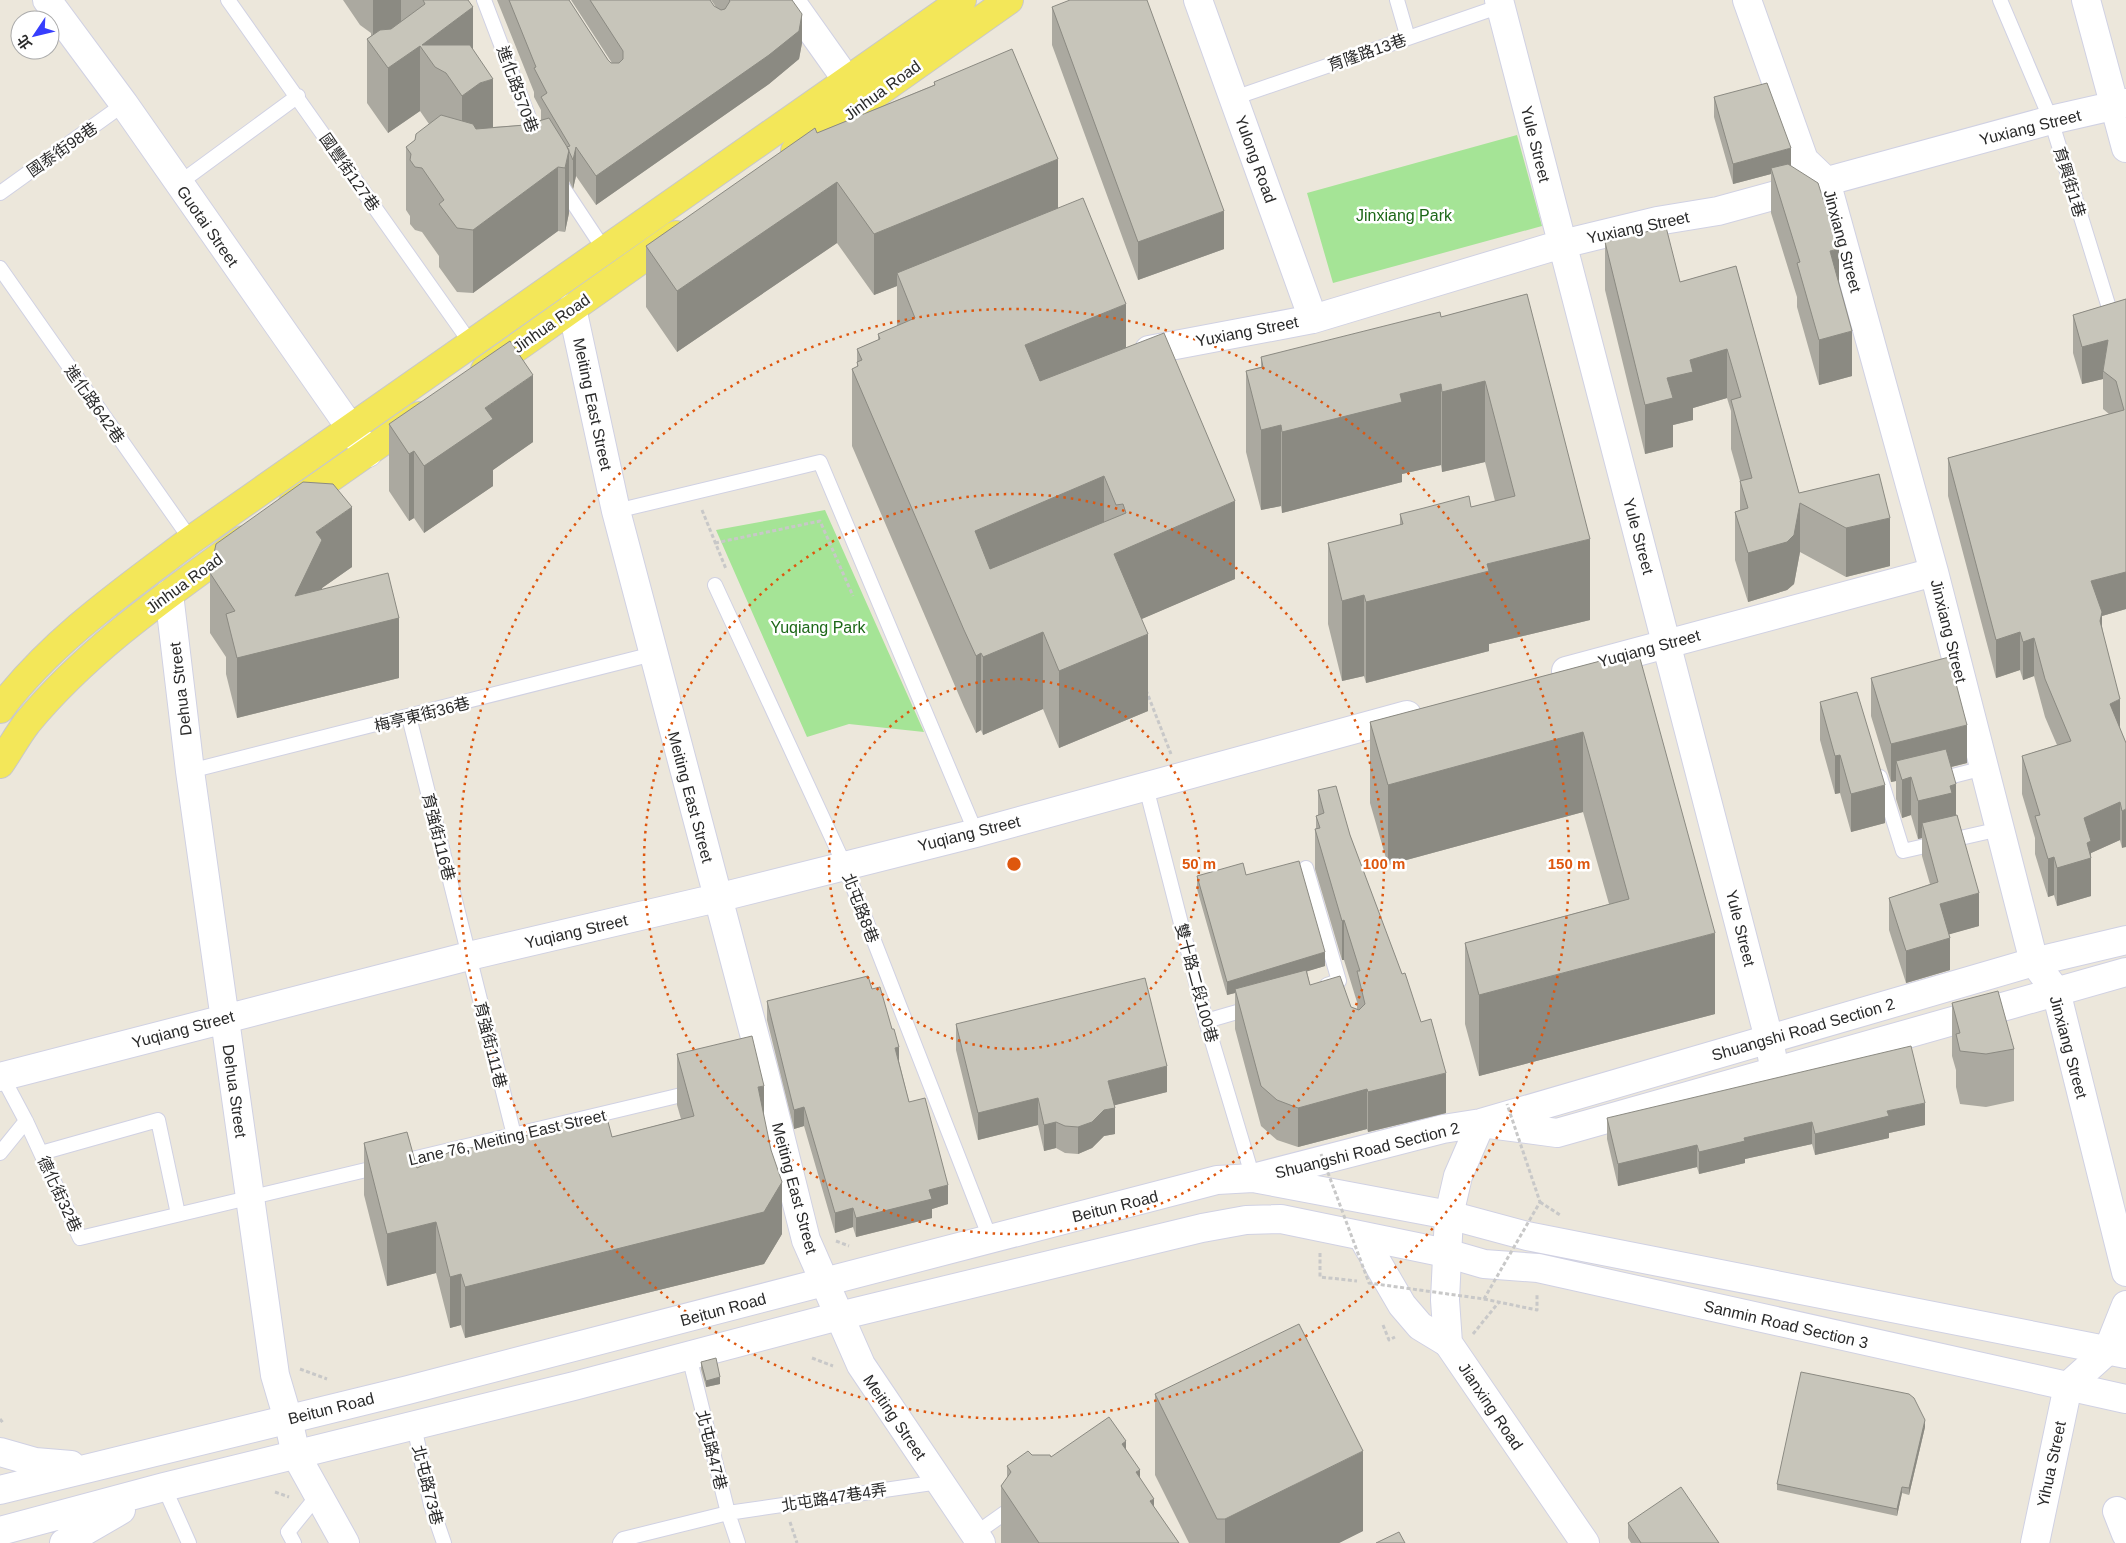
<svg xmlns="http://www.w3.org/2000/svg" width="2126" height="1543" viewBox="0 0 2126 1543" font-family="Arial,'Noto Sans TC',sans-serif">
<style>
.green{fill:#a5e496}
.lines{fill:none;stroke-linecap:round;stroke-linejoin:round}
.service-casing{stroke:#d0d1e3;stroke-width:16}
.minor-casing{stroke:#d0d1e3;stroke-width:30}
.tertiary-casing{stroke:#d0d1e3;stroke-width:30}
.secondary-casing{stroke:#d0d1e3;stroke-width:30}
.primary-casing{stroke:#c8c8c8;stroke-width:30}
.path{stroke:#c8c8c8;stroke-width:3;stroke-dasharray:4 2.5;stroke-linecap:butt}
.service{stroke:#fff;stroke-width:14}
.minor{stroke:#fff;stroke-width:28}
.tertiary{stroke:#fff;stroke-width:28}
.secondary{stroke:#fff;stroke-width:28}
.primary{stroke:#f3e759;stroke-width:28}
.path-bridge{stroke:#c8c8c8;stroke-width:3;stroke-dasharray:4 2.5;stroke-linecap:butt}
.wall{fill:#aba9a0}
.shaded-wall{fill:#8b8a82}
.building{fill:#c7c5ba;stroke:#8b8a82;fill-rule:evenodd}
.ring{fill:none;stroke:#de570e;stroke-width:2.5;stroke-dasharray:2.5 5}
.labels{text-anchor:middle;stroke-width:5;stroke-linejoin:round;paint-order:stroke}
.street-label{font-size:16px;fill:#2a2a2a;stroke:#fff}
.park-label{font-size:16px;fill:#1d6818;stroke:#fff}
.centre{fill:#de570e;stroke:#fff;stroke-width:2.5}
.ring-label{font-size:15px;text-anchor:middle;font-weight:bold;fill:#de570e;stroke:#fff;stroke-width:5;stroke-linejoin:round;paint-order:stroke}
</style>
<rect width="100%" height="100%" fill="#ece7db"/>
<path class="green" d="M1517,135L1542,226L1333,283L1307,193Z
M825,510L924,732L849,724L807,737L716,530Z"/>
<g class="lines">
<g class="service-casing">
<path id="service" d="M228,0L472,345
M484,0L537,139
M1397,0L1408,38
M2000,0L2051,120L2110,311
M1234,98L1501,6
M560,183L605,251
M178,184L298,96
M0,193L124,104
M0,268L191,540
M616,511L820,462L976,833
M715,585L844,864L990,1238
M409,717L514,1135
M190,771L653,654
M1880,777L1903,851L2000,829
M1937,780L1984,768
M1146,787L1206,1021L1253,1178
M1306,868L1339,981L1327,985
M1206,1021L1251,1008
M2,1076L26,1121L80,1238L694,1092
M0,1153L26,1121
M41,1153L158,1120L178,1214
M689,1356L728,1513L738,1543
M414,1426L431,1505L444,1543
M164,1487L189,1543
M975,1534L1016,1505
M294,1543L288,1532L318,1495
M620,1543L623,1539L728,1513L939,1482"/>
</g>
<g class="minor-casing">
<path id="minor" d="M47,0L124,104L368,453
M790,0L861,100
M1198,0L1313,319
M1499,0L1769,1039L1775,1073
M1747,0L1804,160L1826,181L1934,572L2034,962L2056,991L2126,1272
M2086,0L2126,148
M572,308L616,511L765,1075L806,1240L861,1365L981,1543
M1149,350L1313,319L1562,244L1657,221L1718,211L2051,120L2126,103
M169,594L190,771L275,1375L288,1419L296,1455L345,1543
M1566,671L1934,572
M0,1077L469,956L717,898L976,833L1407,715
M2117,1511L2126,1534
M2035,1543L2068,1386L2108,1350L2126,1305"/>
</g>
<g class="tertiary-casing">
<path id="tertiary" d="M1253,1178L1443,1129L1481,1123L2034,962L2126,940
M1585,1543L1448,1343L1445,1300L1449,1215L1458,1176L1481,1123L1557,1133L2126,972"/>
</g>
<g class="secondary-casing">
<path id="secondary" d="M1363,1238L1402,1305L1420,1326L1448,1343
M0,1452L35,1462L71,1465
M0,1490L408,1390L1217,1180L1253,1178L1449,1215L1527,1236L2126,1354
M0,1531L164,1487L574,1386L839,1316L1202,1228L1246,1220L1281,1219L1446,1253L1484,1264L1538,1268L2126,1399
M64,1543L121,1510"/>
</g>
<g class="primary-casing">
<path id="primary" d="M795,151L1009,0
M485,370L676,235
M292,505L419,416
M0,709C51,641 123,591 191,540L962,0
M0,764C9,751 17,736 27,723C88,649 166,596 243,540"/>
</g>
<path class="path" d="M702,510L726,569
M715,543L820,521L853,596
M1146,690L1171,754
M1540,1202L1560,1215
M836,1241L849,1246
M1320,1253V1277L1357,1281
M1484,1299L1537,1310V1293
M1383,1325L1389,1340L1395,1337
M1473,1334L1499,1302
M812,1358L833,1366
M300,1369L327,1379
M0,1419L4,1424
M275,1492L289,1497
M790,1522L797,1543"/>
<use href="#service" class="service"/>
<use href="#minor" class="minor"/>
<use href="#tertiary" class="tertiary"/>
<use href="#secondary" class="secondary"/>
<use href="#primary" class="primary"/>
<path class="path-bridge" d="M1321,1154L1369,1283L1484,1299L1540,1202L1507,1104"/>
</g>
<path class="wall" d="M343,0H468L473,50L493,127L525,125L541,120V110L534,97V92L497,0H569L608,60L612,63L571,0H710L714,6L716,7L711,0H792L802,43L799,59L769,84L596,205L576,176L573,189L569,181V213L565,232L558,231L473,293L457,292L439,267V256L422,232L415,230L410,224V216L406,210V147L415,140L429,124L420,111L388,133L367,103V39L371,36V33L360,25Z
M1052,7L1224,249L1138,280L1052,45Z
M934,82L1058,208L1126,348L1235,579L1141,619L1148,711L1059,748L1043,709L983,735L981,730L976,733L964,707L852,446V369L857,367V349L878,340V334L897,326V286L874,295L837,243L677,352L646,307V246L817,133L934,85Z
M1714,97L1791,166L1839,283L1852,376L1819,385L1797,307V297L1771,213V174L1733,184L1714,117Z
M1605,242L1680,282L1736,266L1799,493L1879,474L1890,566L1846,577L1800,552L1794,584L1787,590L1748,602L1735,560V512L1740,510V481L1731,449V411L1727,398L1693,408V420L1673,425V447L1645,454L1605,290Z
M1527,294L1590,620L1489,644V651L1366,683L1364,676L1342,681L1328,624V543L1400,525V514L1471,507L1495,501L1485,462L1442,472L1441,465L1402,474V482L1282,513L1281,506L1261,510L1246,452V371L1261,367V357L1441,317Z
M2126,299V609L2102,616V626L2120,729L2126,743L2122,848L2120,840L2091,853V896L2057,906L2054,895L2048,897L2035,854V838L2022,794V756L2057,745L2045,717L2034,676L2023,680L2020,670L1996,678L1948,496V458L2109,414L2103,409V379L2082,384L2073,353V315Z
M389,424L533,442L493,470V486L424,533L414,518L409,521L389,491Z
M352,567L322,588V590L399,678L237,718L226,674V657L210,633V573Z
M1638,651L1715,1014L1479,1076L1465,1024V943L1609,904L1583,812L1388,865L1370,803V722Z
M1871,678L1967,763L1951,767L1956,815L1979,926L1949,934L1950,970L1906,983L1889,930V898L1930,884L1922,856V838L1918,839L1911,815L1902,818L1896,799V781L1891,782L1871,716Z
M1820,702L1885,823L1851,832L1840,793L1835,794L1820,740Z
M1318,790L1350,835L1446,1113L1368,1132L1367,1129L1298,1147L1277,1140L1261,1126L1235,1029V993L1227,995L1197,889V876L1246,875L1325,966L1307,971L1310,985L1351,1007L1357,1009V1002L1344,960H1342L1315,869V829H1316V816L1318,815Z
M872,989L899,1061L909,1102L948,1204L932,1209V1218L856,1237L853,1227L835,1233L804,1126L794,1129L767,1020V1001Z
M1952,1003L2014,1049V1101L1986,1107L1960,1104L1956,1087V1070L1952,1056Z
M956,1024L1167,1092L1114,1105L1115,1134L1104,1136L1092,1148L1078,1154L1065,1153L1056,1148L1044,1151L1038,1125L978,1140L956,1050Z
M677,1054L764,1117L782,1234L764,1264L465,1338L461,1325L450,1328L436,1273L387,1286L364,1195V1143L417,1168L612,1137L681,1119L677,1105Z
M1607,1118L1925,1125L1889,1133V1138L1815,1155L1812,1144L1745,1159V1163L1699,1174L1697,1167L1618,1186L1607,1139Z
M701,1362L720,1384L706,1387L701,1369Z
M1155,1394L1363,1531L1339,1543H1189L1155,1475Z
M1925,1427L1909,1495L1902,1493L1897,1516L1777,1490V1484Z
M1126,1449L1154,1507L1179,1543H1001V1486L1007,1478V1466L1051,1457Z
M1628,1523L1719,1543H1631L1628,1538Z"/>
<path class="shaded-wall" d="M373,0H401V35L373,47Z
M473,7V72L446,73L422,45Z
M802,14V43L799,59L769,84L596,205V176Z
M420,46V111L388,133V68Z
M493,79V144L462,160V96L480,83Z
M576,147V176L573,189V160Z
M1791,148V168H1771V174L1733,184V164Z
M569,150V213L565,232V168Z
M1058,159V220L897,273V286L874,295V234Z
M558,167V231L473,293V230Z
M837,182V243L677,352V291Z
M1224,211V249L1138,280V242Z
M1839,249V293L1830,251Z
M1126,304V381L1025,423V345Z
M1852,331V376L1819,385V340Z
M2108,340L2103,371V379L2082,384V347Z
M1727,349V398L1693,408V420L1673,425V447L1645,454V405L1667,378L1690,360Z
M533,375V442L493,470V486L424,533V466L485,408Z
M1485,381V462L1442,472V392Z
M1441,384V465L1402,474V482L1282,513V432L1400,394Z
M1281,425V506L1261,510V430Z
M414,451V518L409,521V454Z
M1104,476V553L975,608V531Z
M1235,501V579L1114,631V554Z
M1800,503V552L1794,584L1787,590L1748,602V553Z
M352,507V567L322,588V600L399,618V678L237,718V658L295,596L316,532Z
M1890,518V566L1846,577V528Z
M1590,539V620L1489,644V651L1366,683V602L1487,564Z
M2126,572V609L2102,616V650L2091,581Z
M1364,595V676L1342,681V601Z
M1043,632V709L983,735V657Z
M2020,632V670L1996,678V640Z
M1148,634V711L1059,748V671Z
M2034,638V676L2023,680V642Z
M981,653V730L976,733V656Z
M2120,699V737L2110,704Z
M1967,725V763L1911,777V815L1902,818V780L1896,761V781L1891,782V744Z
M1583,732V812L1388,865V785Z
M1840,755V793L1835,794V756Z
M1956,784V822L1922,823V838L1918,839V801L1950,786Z
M1885,785V823L1851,832V794Z
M2120,802V840L2091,853V896L2057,906V868L2084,818Z
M2126,809V847L2122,848V811Z
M2054,857V895L2048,897V859Z
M1979,893V926L1940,937V904Z
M1344,920V960H1342V921Z
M1715,933V1014L1479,1076V995Z
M1950,938V970L1906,983V951Z
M1325,952V966L1236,993L1235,989V993L1227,995V982Z
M899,1047V1066L895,1048Z
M1167,1066V1092L1108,1107V1081Z
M1446,1073V1113L1368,1132V1092Z
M764,1086V1137L758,1087Z
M1367,1089V1129L1298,1147V1108Z
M1038,1098V1125L978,1140V1113Z
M1925,1103V1125L1889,1133V1138L1815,1155V1134L1887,1111Z
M804,1107V1126L794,1129V1110Z
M1115,1108V1134L1104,1136L1092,1148L1078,1154V1127L1104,1110Z
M1056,1122V1148L1044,1151V1125Z
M1812,1122V1144L1745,1159V1163L1699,1174V1152L1744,1138Z
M1697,1145V1167L1618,1186V1164Z
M782,1182V1234L764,1264L465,1338V1287Z
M948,1185V1204L932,1209V1218L856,1237V1218L929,1190Z
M853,1208V1227L835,1233V1213Z
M436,1222V1273L387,1286V1234Z
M461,1274V1325L450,1328V1277Z
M720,1377V1384L706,1387V1381Z
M1925,1420V1427L1909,1495V1488Z
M1126,1441V1497L1122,1444Z
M1363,1451V1531L1339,1543H1225V1519Z
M1140,1470V1526L1136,1472Z
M1902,1487V1493L1897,1516V1509Z
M1154,1499V1543L1150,1501Z"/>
<path class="building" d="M423,0H468L473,7L422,45H470L493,79L480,83L462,96L446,73L435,67L420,46L388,68L367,39L380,30L391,29L425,4Z
M509,0H569L608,60L611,63H619L623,59V51L590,0H710L714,6L721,10L725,9L730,1L729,0H792L802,14L799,31L769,55L596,176L576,147L573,160L567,147L570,146L541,97L547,93L534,68L536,67Z
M1070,0H1147L1224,211L1138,242L1052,7Z
M1012,49L1058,159L874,234L837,182L677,291L646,246L815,128L817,133L935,85L934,82Z
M1767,83L1791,148L1733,164L1714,97Z
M441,115L473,124L476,129L525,125L549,118L569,150L565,168L558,167L473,230L457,228L439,204L444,200L422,168L415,167L410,160L411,154L406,147L415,140L416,134Z
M1788,164L1818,183L1839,249L1830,251L1852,331L1819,340L1797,263L1800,262L1771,168Z
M1083,198L1126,304L1025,345L1040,381L1164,333L1235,501L1114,554L1148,634L1059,671L1043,632L983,657L981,653L976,656L964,630L852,369L858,366L857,362L862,360L857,349L880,339L878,334L915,318L897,273ZM1104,476L1116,505L1123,504L1126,513L990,569L975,531Z
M1666,227L1680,282L1736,266L1799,493L1879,474L1890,518L1846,528L1800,503L1794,535L1787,542L1748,553L1735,512L1748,508L1740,481L1752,478L1731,400L1741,397L1727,349L1690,360L1693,372L1667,378L1673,398L1645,405L1605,242Z
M1527,294L1590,539L1487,564L1489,571L1366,602L1364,595L1342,601L1328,543L1403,524L1400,514L1424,508L1469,496L1471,507L1515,496L1485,381L1442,392L1441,384L1400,394L1402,402L1282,432L1281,425L1261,430L1246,371L1263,367L1261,357L1440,312L1441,317Z
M2126,299V572L2091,581L2102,612L2100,621L2120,699L2110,704L2126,743V809L2122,811L2120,802L2084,818L2091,841L2087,843L2091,858L2057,868L2054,857L2048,859L2035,816L2040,815L2022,756L2071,741L2045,679L2034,638L2023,642L2020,632L1996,640L1948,458L2124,410L2116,381L2103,371L2108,340L2082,347L2073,315Z
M510,341L533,375L485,408L493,419L424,466L414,451L409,454L389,424Z
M303,482L333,484L352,507L316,532L322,540L295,596L388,573L399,618L237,658L226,614L235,611L210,573L216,544Z
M1638,651L1715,933L1479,995L1465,943L1629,899L1583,732L1388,785L1370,722Z
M1949,657L1967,725L1891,744L1871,678Z
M1857,692L1885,785L1851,794L1840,755L1835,756L1820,702Z
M1946,749L1956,784L1950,786L1952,793L1918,801L1911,777L1902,780L1896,761Z
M1336,786L1350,835L1402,974L1405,973L1421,1022L1431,1019L1446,1073L1368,1092L1367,1089L1298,1108L1277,1100L1261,1086L1235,989L1306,970L1310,985L1340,976L1351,1007L1359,1010L1365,1004L1357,971H1360L1344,920L1342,921L1315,829L1320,828L1316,816L1324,813L1318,790Z
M1957,815L1979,893L1940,904L1950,938L1906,951L1889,898L1938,882L1922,823Z
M1299,861L1325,952L1227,982L1197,876L1243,863L1246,875Z
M868,976L872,989L880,987L892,1029H894L899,1047L895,1048L909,1102L925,1098L948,1185L929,1190L932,1199L856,1218L853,1208L835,1213L804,1107L794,1110L767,1001Z
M1145,978L1167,1066L1108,1081L1115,1108L1104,1110L1092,1122L1078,1127L1065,1126L1056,1122L1044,1125L1038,1098L978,1113L956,1024Z
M1998,991L2014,1049L1986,1054L1960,1051L1956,1034L1960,1033L1952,1003Z
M752,1036L764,1086L758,1087L771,1150L782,1182L764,1212L465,1287L461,1274L450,1277L436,1222L387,1234L364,1143L407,1132L417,1168L456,1149L481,1147L532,1134L554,1124L575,1122L606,1114L612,1137L694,1116L677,1054Z
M1911,1046L1925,1103L1887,1111L1889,1116L1815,1134L1812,1122L1744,1138L1745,1141L1699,1152L1697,1145L1618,1164L1607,1118Z
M1299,1324L1363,1451L1225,1519H1217L1155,1394Z
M716,1358L720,1377L706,1381L701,1362Z
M1801,1372L1909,1394L1914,1398L1925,1420L1909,1488L1902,1487L1897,1509L1777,1484Z
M1109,1417L1126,1441L1122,1444L1140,1470L1136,1472L1154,1499L1150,1501L1179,1543H1039L1001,1486L1011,1472L1007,1466L1028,1451L1032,1455H1050L1051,1457Z
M1681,1487L1719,1543H1641L1628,1523Z
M1399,1532L1405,1543H1376Z"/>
<g class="ring">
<circle cx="1014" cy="864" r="185"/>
<circle cx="1014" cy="864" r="370"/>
<circle cx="1014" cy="864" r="555"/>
</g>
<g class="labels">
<g class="street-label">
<text transform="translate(1367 52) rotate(-19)" y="6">育隆路13巷</text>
<text transform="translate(518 89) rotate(70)" y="6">進化路570巷</text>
<text transform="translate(882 90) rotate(-36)" y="6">Jinhua Road</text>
<text transform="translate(2030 127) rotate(-14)" y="6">Yuxiang Street</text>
<text transform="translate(1536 144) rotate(76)" y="6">Yule Street</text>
<text transform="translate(62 149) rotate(-35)" y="6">國泰街98巷</text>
<text transform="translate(1256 159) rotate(70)" y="6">Yulong Road</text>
<text transform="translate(350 172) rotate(55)" y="6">國豐街127巷</text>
<text transform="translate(2070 182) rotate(73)" y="6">育興街1巷</text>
<text transform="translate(208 226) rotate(55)" y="6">Guotai Street</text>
<text transform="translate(1638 227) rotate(-12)" y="6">Yuxiang Street</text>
<text transform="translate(1843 241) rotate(75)" y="6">Jinxiang Street</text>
<text transform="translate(551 323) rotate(-35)" y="6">Jinhua Road</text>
<text transform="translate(1247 331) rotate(-11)" y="6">Yuxiang Street</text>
<text transform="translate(95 404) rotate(55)" y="6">進化路642巷</text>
<text transform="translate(593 404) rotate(78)" y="6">Meiting East Street</text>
<text transform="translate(1639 536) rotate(75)" y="6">Yule Street</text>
<text transform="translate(184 583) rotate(-36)" y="6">Jinhua Road</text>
<text transform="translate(1949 631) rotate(76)" y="6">Jinxiang Street</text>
<text transform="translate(1649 648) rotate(-15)" y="6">Yuqiang Street</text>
<text transform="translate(180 689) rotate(-97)" y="6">Dehua Street</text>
<text transform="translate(422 714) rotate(-14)" y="6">梅亭東街36巷</text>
<text transform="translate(691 797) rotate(75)" y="6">Meiting East Street</text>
<text transform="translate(969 833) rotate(-14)" y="6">Yuqiang Street</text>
<text transform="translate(439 837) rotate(76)" y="6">育強街116巷</text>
<text transform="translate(861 908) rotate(69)" y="6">北屯路8巷</text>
<text transform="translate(1741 928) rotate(76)" y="6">Yule Street</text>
<text transform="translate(576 931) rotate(-13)" y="6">Yuqiang Street</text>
<text transform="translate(1197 983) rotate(75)" y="6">雙十路二段100巷</text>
<text transform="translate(183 1029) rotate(-15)" y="6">Yuqiang Street</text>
<text transform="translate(1803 1029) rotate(-16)" y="6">Shuangshi Road Section 2</text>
<text transform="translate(491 1045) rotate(76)" y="6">育強街111巷</text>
<text transform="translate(2069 1047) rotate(75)" y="6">Jinxiang Street</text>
<text transform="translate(235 1091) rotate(82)" y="6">Dehua Street</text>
<text transform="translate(507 1137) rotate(-13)" y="6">Lane 76, Meiting East Street</text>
<text transform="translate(1367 1150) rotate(-14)" y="6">Shuangshi Road Section 2</text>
<text transform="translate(795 1188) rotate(75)" y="6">Meiting East Street</text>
<text transform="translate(60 1194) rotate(65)" y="6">德化街32巷</text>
<text transform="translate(1115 1206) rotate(-14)" y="6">Beitun Road</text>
<text transform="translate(723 1309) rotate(-15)" y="6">Beitun Road</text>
<text transform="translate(1786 1324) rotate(13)" y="6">Sanmin Road Section 3</text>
<text transform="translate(1491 1406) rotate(56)" y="6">Jianxing Road</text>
<text transform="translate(331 1408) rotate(-14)" y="6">Beitun Road</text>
<text transform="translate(895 1417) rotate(56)" y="6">Meiting Street</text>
<text transform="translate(712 1450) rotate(76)" y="6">北屯路47巷</text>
<text transform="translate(2051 1464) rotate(-78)" y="6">Yihua Street</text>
<text transform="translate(428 1485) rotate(76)" y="6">北屯路73巷</text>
<text transform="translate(834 1497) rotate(-9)" y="6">北屯路47巷4弄</text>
</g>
<g class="park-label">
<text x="1404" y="221">Jinxiang Park</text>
<text x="818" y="633">Yuqiang Park</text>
</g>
</g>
<circle cx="1014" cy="864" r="8" class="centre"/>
<g class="ring-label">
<text x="1199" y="869">50 m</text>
<text x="1384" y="869">100 m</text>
<text x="1569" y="869">150 m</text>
</g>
<g transform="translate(35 35) rotate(235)"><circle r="24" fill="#ffffff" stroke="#aaaaaa"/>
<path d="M0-4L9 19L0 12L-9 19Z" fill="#373efd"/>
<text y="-8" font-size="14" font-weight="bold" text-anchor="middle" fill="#2a2a2a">北</text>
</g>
</svg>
